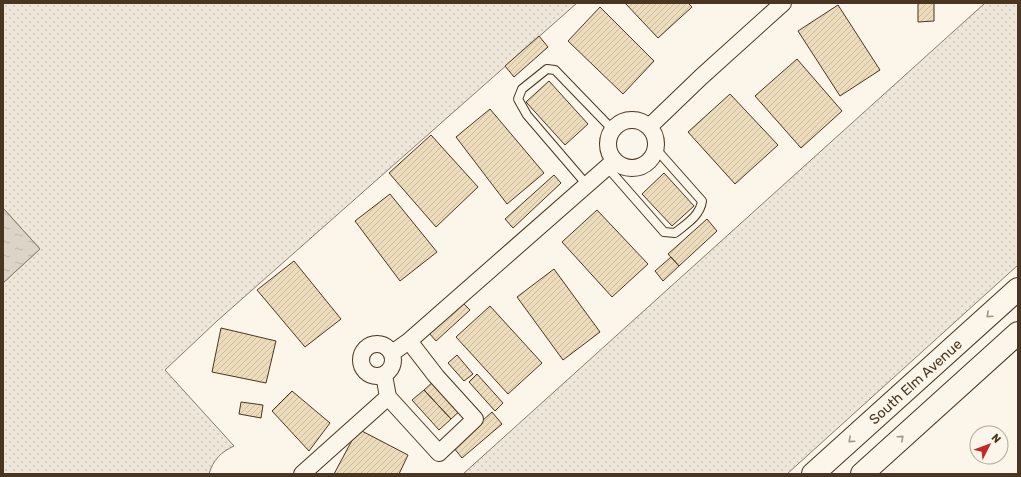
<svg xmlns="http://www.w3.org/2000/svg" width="1021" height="477" viewBox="0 0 1021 477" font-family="Rubik,sans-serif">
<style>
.green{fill:url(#green-dots);stroke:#887966}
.water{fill:url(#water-ripples);stroke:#887966}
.building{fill:url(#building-hatch);stroke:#4a3520}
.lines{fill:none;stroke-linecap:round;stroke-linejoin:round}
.service-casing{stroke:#4a3520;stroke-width:10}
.minor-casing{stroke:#4a3520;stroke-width:18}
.secondary-casing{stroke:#4a3520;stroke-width:24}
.service{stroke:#fbf6e9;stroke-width:8}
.minor{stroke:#fbf6e9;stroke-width:16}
.secondary{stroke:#fbf6e9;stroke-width:22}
.oneway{stroke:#a29684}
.labels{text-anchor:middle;stroke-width:3;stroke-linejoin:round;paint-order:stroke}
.street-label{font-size:14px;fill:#4a3520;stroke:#fbf6e9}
</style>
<defs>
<pattern id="green-dots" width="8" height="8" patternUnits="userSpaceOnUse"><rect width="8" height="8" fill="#ede6d9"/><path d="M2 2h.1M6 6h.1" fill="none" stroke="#cdc6ba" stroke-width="1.8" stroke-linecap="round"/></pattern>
<pattern id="water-ripples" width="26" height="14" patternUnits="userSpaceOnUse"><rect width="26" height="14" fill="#dcd4c6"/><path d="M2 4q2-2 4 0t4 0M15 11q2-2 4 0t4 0" fill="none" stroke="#beb7aa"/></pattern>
<pattern id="building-hatch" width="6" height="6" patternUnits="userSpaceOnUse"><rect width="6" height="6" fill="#ecdcbc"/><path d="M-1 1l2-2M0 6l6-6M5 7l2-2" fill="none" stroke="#ccbda1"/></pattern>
</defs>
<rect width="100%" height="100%" fill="#fbf6e9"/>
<path class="green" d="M3,3H577L217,321L165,370L234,446C221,452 213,460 209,474H3V283L40,249L3,208Z
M985,3H1018V265L787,474H463Z"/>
<path class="water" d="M3,208L40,249L3,283Z"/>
<path class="building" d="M625,3H688L692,7L658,38Z
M918,3H934V21L918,22Z
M838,5L880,70L840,96L798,31Z
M600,7L654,61L623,94L568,41Z
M539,36L548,47L514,77L505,66Z
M797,59L842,111L801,148L755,96Z
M549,81L588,124L565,145L526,102Z
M730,94L778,145L735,184L688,132Z
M490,109L544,173L507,204L456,137Z
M431,135L478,187L436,227L389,173Z
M664,173L694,206L672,226L642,194Z
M554,175L561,183L513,228L505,219Z
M390,194L437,252L400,281L355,221Z
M597,210L648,264L612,297L562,242Z
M707,219L717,231L679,266L668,254Z
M671,257L679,266L663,281L655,271Z
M294,261L341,319L305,347L257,290Z
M554,269L600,332L563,360L517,297Z
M462,302L470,310L436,341L429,333Z
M490,306L542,363L508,394L456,337Z
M221,328L276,341L266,383L212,372Z
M457,355L473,374L464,381L448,363Z
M477,374L503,403L495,411L469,382Z
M435,380L462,409L451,419L424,390Z
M424,390L451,419L439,430L412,400Z
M292,391L330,423L309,451L272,411Z
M241,402L263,405L261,418L239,414Z
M492,412L502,424L462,458L453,447Z
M358,429L408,455L399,474H334Z"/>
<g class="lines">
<g class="service-casing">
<path id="service" d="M607,167L664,232L675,233C686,224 700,216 702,201L656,149
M587,185L527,115L518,99L522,89L547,69L555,70L613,130"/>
</g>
<g class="minor-casing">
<path id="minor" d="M608 144a24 24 0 1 1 48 0a24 24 0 1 1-48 0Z
M649,127L701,77L783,3
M361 360a16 16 0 1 1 32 0a16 16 0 1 1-32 0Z
M392,353L409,341L614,161
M388,397L439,453L475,419L436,376L409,341
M302,474L388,397L384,375"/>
</g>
<g class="secondary-casing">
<g id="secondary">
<path id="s1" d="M813,474L1018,289"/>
<path d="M862,474L1018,333"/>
</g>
</g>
<use href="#service" class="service"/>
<use href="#minor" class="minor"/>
<use href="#secondary" class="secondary"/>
</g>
<defs><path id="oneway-chevron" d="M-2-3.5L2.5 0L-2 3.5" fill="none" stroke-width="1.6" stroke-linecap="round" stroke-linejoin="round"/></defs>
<g class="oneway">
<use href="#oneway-chevron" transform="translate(989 315) rotate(138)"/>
<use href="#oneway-chevron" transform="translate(901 438) rotate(-42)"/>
<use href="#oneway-chevron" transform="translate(851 440) rotate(138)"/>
</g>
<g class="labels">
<g class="street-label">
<text dy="5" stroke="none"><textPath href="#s1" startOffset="138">South Elm Avenue</textPath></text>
</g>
</g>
<rect width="1021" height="477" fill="none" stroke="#4a3520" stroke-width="8"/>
<g transform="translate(989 445) rotate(48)"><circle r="19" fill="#fbf6e9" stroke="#b4a999"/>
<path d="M0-3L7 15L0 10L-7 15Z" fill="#c62828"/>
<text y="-6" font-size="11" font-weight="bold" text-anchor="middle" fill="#4a3520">N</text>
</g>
</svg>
